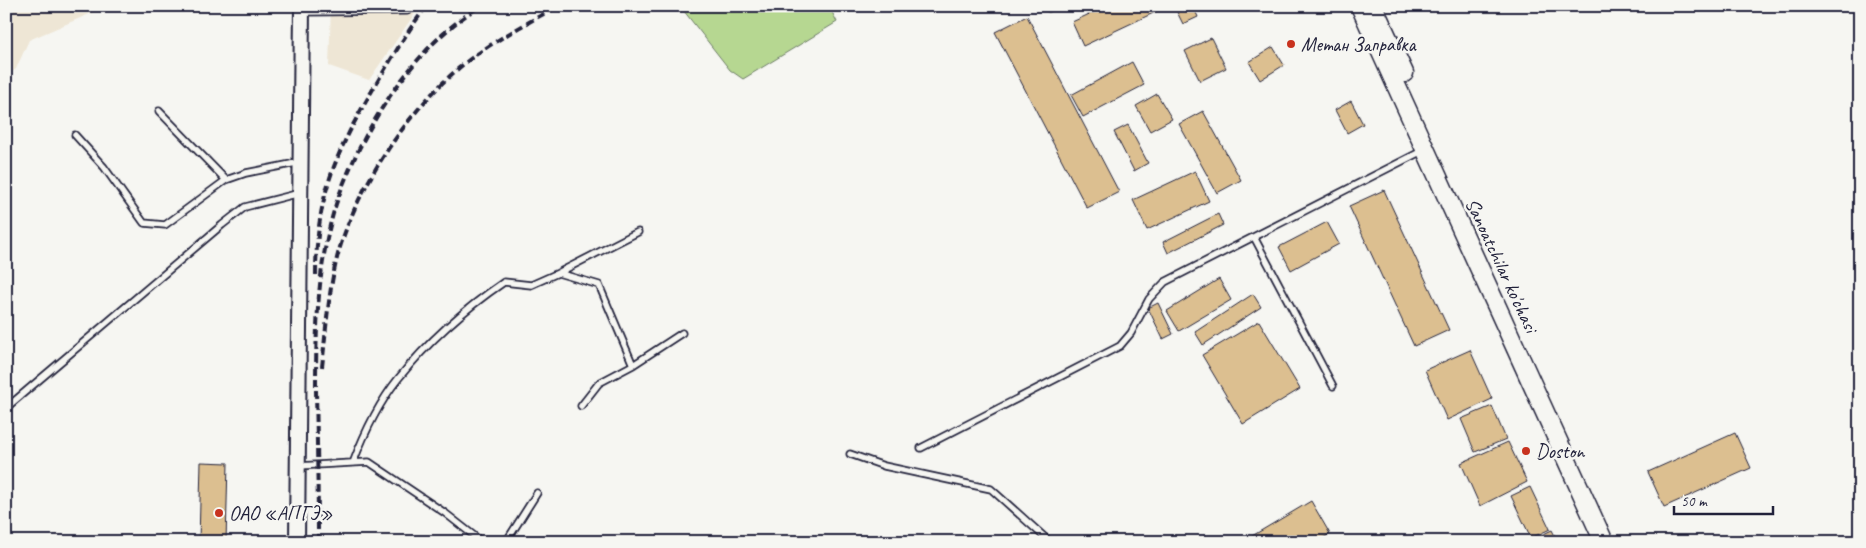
<svg xmlns="http://www.w3.org/2000/svg" width="1866" height="548" viewBox="0 0 1866 548" font-family="Caveat,sans-serif">
<style>
.built{fill:#eee6d5}
.green{fill:#b6d791;stroke:#6c7c66}
.building{fill:#dcbf90;stroke:#22223b}
.lines{fill:none;stroke-linecap:round;stroke-linejoin:round}
.service-casing{stroke:#22223b;stroke-width:9}
.tertiary-casing{stroke:#22223b;stroke-width:18}
.primary-casing{stroke:#22223b;stroke-width:21}
.service{stroke:#f6f6f2;stroke-width:5.5}
.tertiary{stroke:#f6f6f2;stroke-width:14}
.primary{stroke:#f6f6f2;stroke-width:18}
.rail{stroke:#22223b;stroke-width:4;stroke-dasharray:8 4;stroke-linecap:butt}
.poi-dot{fill:#c8321e;stroke:#f6f6f2;stroke-width:2}
.labels{text-anchor:middle;stroke-width:5;stroke-linejoin:round;paint-order:stroke}
.poi-label{font-size:20px;fill:#22223b;stroke:#f6f6f2;text-anchor:start}
.street-label{font-size:20px;fill:#22223b;stroke:#f6f6f2}
</style>
<rect width="100%" height="100%" fill="#f6f6f2"/>
<filter id="ink" filterUnits="userSpaceOnUse"><feTurbulence type="fractalNoise" baseFrequency=".02" numOctaves="2"/><feDisplacementMap in="SourceGraphic" scale="10" xChannelSelector="R" yChannelSelector="G"/><feConvolveMatrix kernelMatrix="1 2 1 2 8 2 1 2 1" color-interpolation-filters="sRGB"/></filter>
<g filter="url(#ink)">
<path class="built" d="M6,6H108L29,40L16,69L6,76Z
M331,6H420L369,80L329,66Z"/>
<path class="green" d="M680,6H829L837,22L743,79L730,70Z"/>
<path class="building" d="M1107,6H1163L1164,8L1083,46L1072,22Z
M1174,6H1193L1198,17L1183,24Z
M1027,16L1119,192L1087,208L995,32Z
M1211,38L1226,68L1200,81L1185,51Z
M1273,47L1284,65L1260,80L1249,62Z
M1132,62L1144,85L1083,117L1071,95Z
M1157,94L1172,119L1150,131L1136,106Z
M1351,101L1363,124L1347,133L1335,110Z
M1203,111L1241,180L1217,193L1179,124Z
M1128,125L1148,163L1134,171L1114,132Z
M1195,171L1209,201L1147,230L1133,200Z
M1384,190L1449,330L1414,346L1349,206Z
M1218,214L1223,225L1168,253L1163,242Z
M1327,222L1339,244L1291,270L1279,247Z
M1219,279L1231,300L1179,331L1167,311Z
M1253,294L1261,307L1203,345L1195,332Z
M1158,303L1173,334L1163,339L1148,308Z
M1259,321L1300,389L1243,424L1202,355Z
M1470,350L1492,399L1447,420L1425,370Z
M1492,406L1506,439L1475,452L1461,419Z
M1735,433L1751,468L1664,507L1648,472Z
M1508,442L1527,482L1480,506L1461,463Z
M201,462L228,463L226,542H199Z
M1530,487L1550,529L1531,538L1511,496Z
M1311,501L1330,534L1316,542H1242Z
M1552,530L1558,542H1529V541Z"/>
<g class="lines">
<g class="service-casing">
<path id="service" d="M1049,8L1053,6
M303,12L407,11L414,6
M159,111L226,180L246,173L301,162
M75,135L104,167L144,223L165,225L226,180
M1254,237L1333,386
M558,273L638,232
M581,406L599,383L633,365L682,333
M6,408L222,225L245,207L300,193
M921,448L1120,346L1131,333L1149,299L1165,282L1424,150
M850,454L884,466L991,489L1050,542
M353,463C364,434 378,404 398,379C427,343 466,308 504,282L531,285L558,273L599,285L633,365
M298,466L369,462L445,513L482,542
M506,542L537,493"/>
</g>
<g class="tertiary-casing">
<path id="tertiary" d="M297,542L302,6"/>
</g>
<g class="primary-casing">
<path id="primary" d="M1360,6L1604,542
M1373,6L1404,73"/>
</g>
<use href="#service" class="service"/>
<use href="#tertiary" class="tertiary"/>
<use href="#primary" class="primary"/>
<path class="rail" d="M6,8L9,6
M316,275C316,192 338,148 379,79C394,55 409,28 427,6
M322,367C326,331 328,294 337,258C355,187 414,100 473,57C499,38 529,22 558,6
M318,542C318,491 317,441 316,391C316,329 317,264 336,204C349,166 368,128 390,96C415,60 443,29 480,6"/>
</g>
</g>
<g class="poi-dot">
<circle cx="1291" cy="44" r="5"/>
<circle cx="1526" cy="451" r="5"/>
<circle cx="219" cy="513" r="5"/>
</g>
<g class="labels">
<g class="poi-label">
<text x="1301" y="51">Метан Заправка</text>
<text x="1536" y="458">Doston</text>
<text x="229" y="520">ОАО «АПГЭ»</text>
</g>
<g class="street-label">
<text transform="translate(1502 265) rotate(65)" y="7">Sanoatchilar ko'chasi</text>
</g>
</g>
<rect width="1866" height="548" fill="none" stroke="#f6f6f2" stroke-width="25"/>
<rect x="12" y="12" width="1841" height="523" fill="none" stroke="#22223b" stroke-width="2" filter="url(#ink)"/>
<path d="M1674 506v8h99v-8" fill="none" stroke="#22223b" stroke-width="2.5"/>
<text x="1681" y="506" font-size="15" fill="#22223b" stroke="#f6f6f2" stroke-width="4" paint-order="stroke">50 m</text>
</svg>
